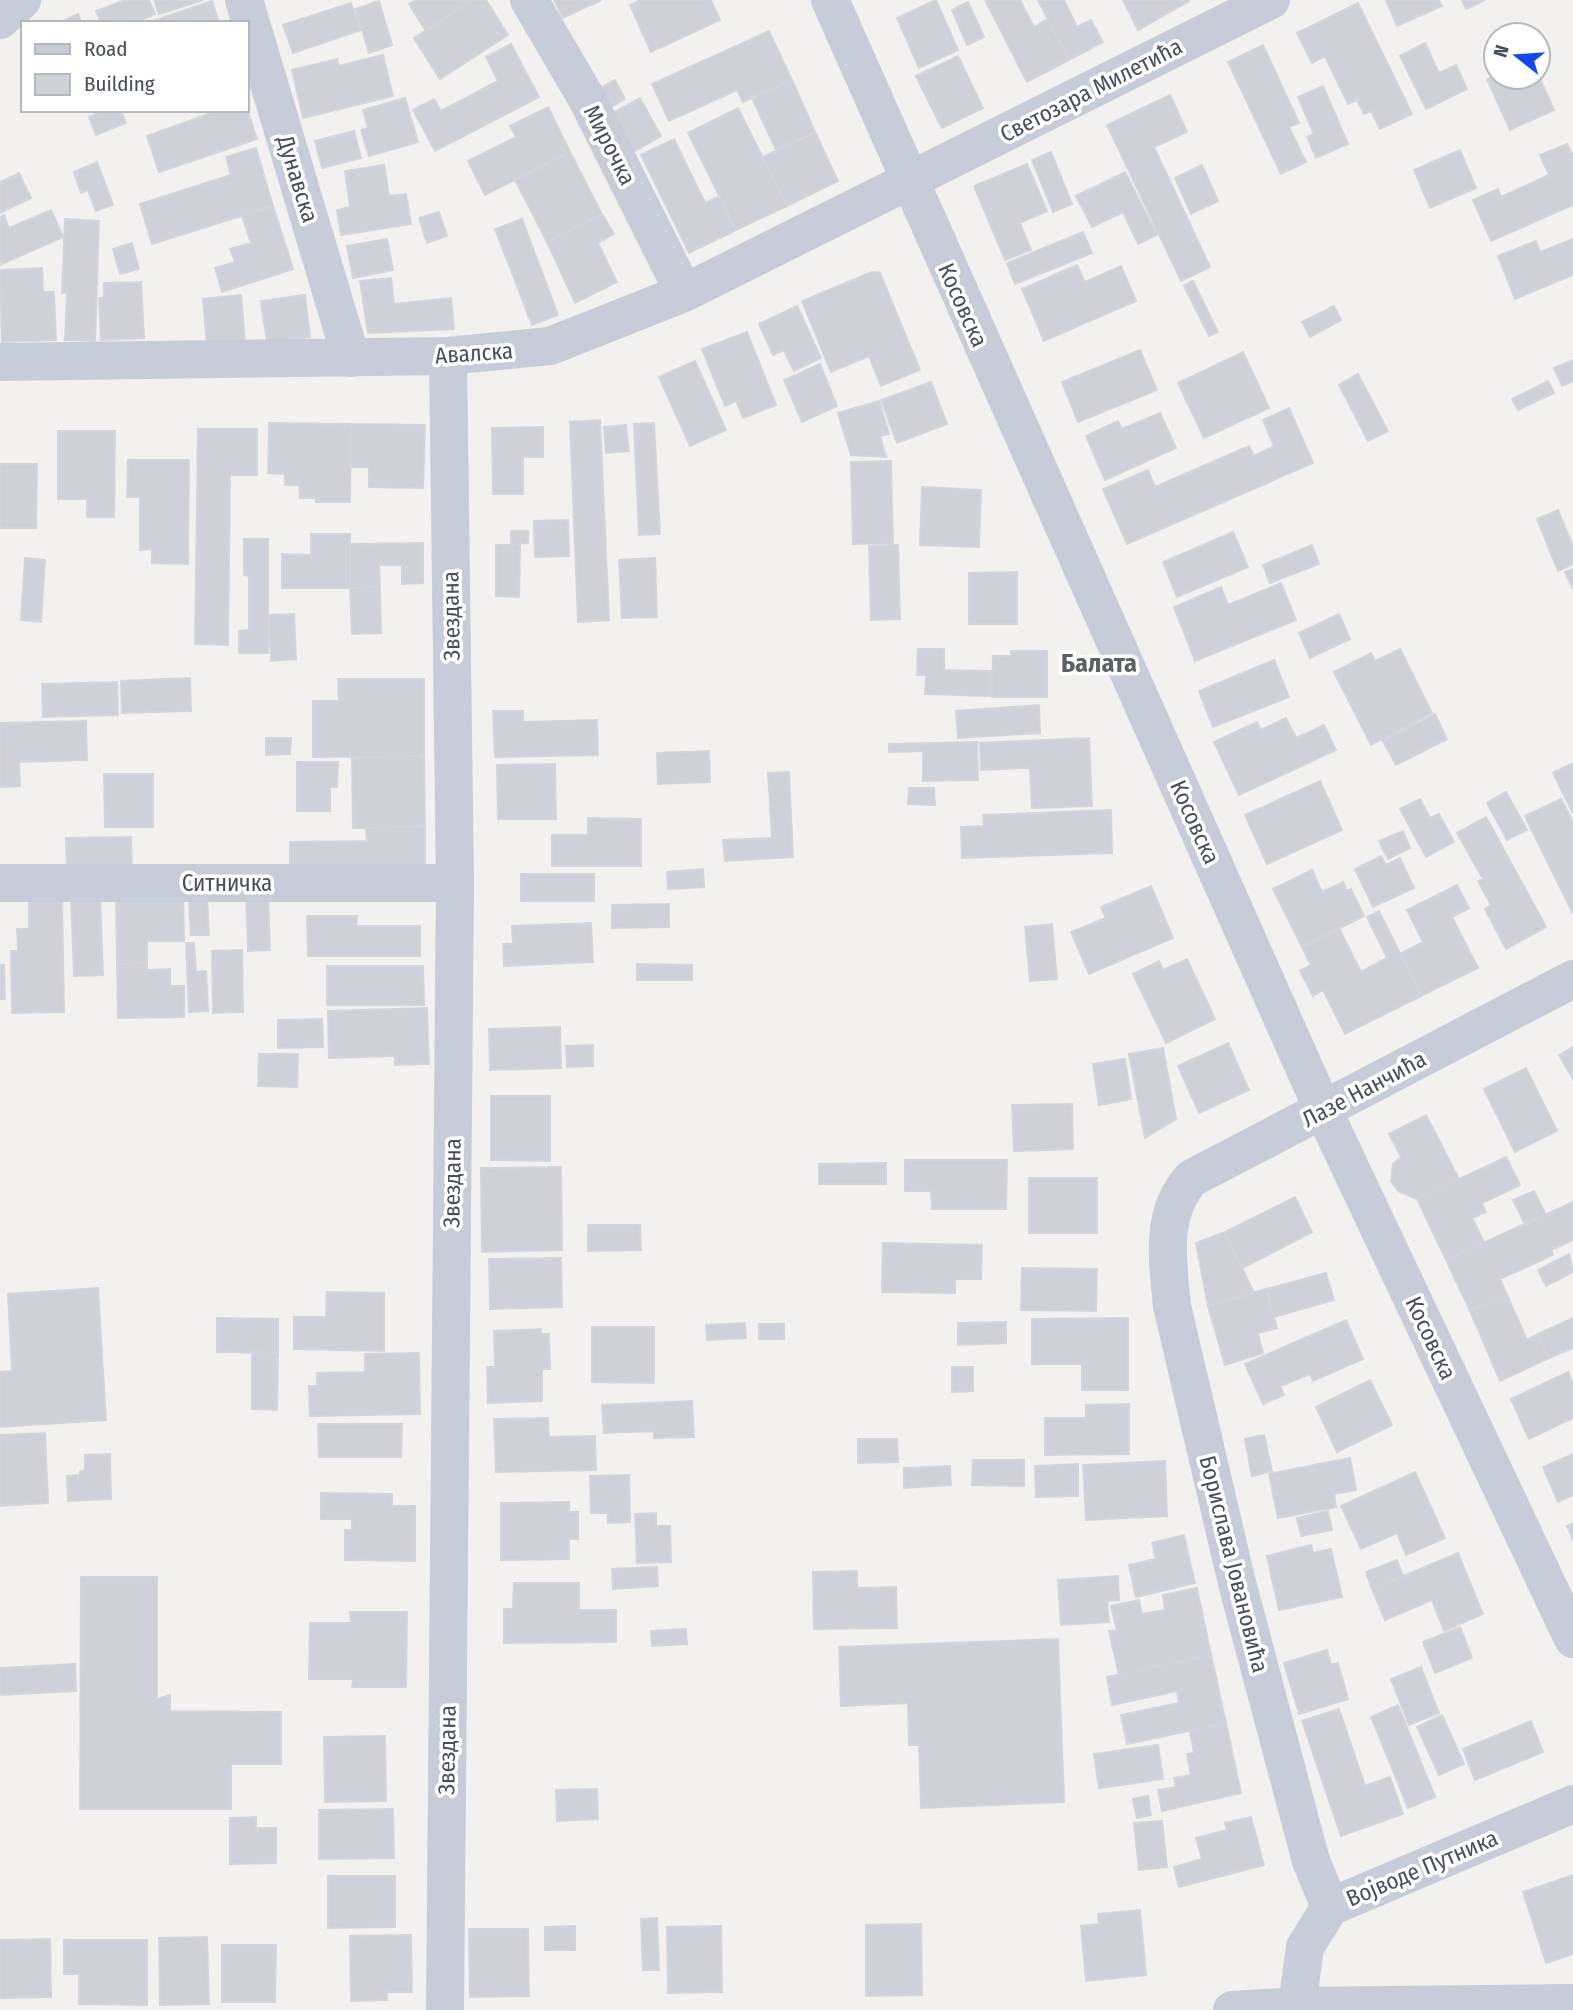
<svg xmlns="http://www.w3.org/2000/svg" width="1573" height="2010" viewBox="0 0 1573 2010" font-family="'Fira Sans Condensed',sans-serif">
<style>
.building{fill:#cfd1d8;stroke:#d4d5dc;stroke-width:2}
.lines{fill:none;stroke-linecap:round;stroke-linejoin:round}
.minor{stroke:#c6ccd8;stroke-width:38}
.labels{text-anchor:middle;stroke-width:7;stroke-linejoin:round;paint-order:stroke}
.street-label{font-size:23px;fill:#474f5e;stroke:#fff}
.quarter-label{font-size:26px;font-weight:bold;fill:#5c5f65;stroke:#fff}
</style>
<rect width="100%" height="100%" fill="#f3f1f0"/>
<path class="building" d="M125,0H149L155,14L134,23H101L96,11Z
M154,0H203L159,14Z
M416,0H473L426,31L409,4Z
M473,0H486L508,35L440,79L414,38Z
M554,0H601L563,18Z
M641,0H711L720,20L651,52L630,5Z
M936,0L958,50L919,68L897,18Z
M985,0H1020L1034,27L1048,19L1069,60L1027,82Z
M1038,0H1064L1077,27L1091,20L1103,42L1069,60Z
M1123,0H1188L1189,1L1138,30Z
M1386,0H1439L1442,6L1397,26Z
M1462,0H1485L1466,9Z
M212,1L219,23H147Z
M379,1L392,45L369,53L356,9Z
M968,2L984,37L967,45L952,10Z
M351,3L361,30L293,53L283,25Z
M1358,3L1412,114L1380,129L1371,111L1364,114L1357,100L1348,104L1325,56L1312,63L1297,33Z
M78,14L82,23H58Z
M769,31L792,80L743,102L737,90L669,121L652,84Z
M1425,43L1439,73L1456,65L1467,89L1426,109L1400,56Z
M511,44L539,97L435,151L413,110L434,99L441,111L498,81L486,57Z
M1263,45L1299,123L1289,127L1306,162L1281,174L1228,62Z
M383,55L393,96L303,118L292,70L337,59L339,66Z
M958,56L983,108L942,128L916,76Z
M1538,74L1554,110L1510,130L1487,79L1496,75L1538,77Z
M615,80L625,99L611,107L600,88Z
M792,80L815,132L776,150L752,98Z
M1323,86L1348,144L1316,158L1307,137L1314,134L1298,97Z
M1170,95L1187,132L1154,147L1210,267L1181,281L1107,125Z
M405,98L418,142L369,156L361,130L368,128L363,110Z
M640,98L661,136L633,152L613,113Z
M548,107L570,152L485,195L468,161L516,137L510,126Z
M738,108L787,206L736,230L688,133Z
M247,109L257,139L159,172L147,136L219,110Z
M105,110H121L126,123L96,135L89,117Z
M354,131L361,158L322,168L315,141Z
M815,132L838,181L787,206L763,157Z
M674,139L705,203L720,196L736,230L689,253L641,155Z
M1567,144L1573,156V205L1491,241L1473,200L1498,189L1501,197L1549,175L1540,155Z
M256,148L273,206L152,244L140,204L231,175L226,157Z
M1460,150L1476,188L1430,208L1414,170Z
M570,152L602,214L547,242L515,180Z
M1051,152L1072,204L1053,212L1032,160Z
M97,162L113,205L96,211L88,190L81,193L74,172Z
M1027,164L1047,211L1020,223L1031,250L1005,260L974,186Z
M384,165L389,196L406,194L411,224L341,235L337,210L350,207L345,171Z
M1202,165L1218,201L1191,214L1175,178Z
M1125,172L1157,235L1138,244L1123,212L1092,227L1076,196Z
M19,173L31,198L0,213V182Z
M273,206L293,269L222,292L215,268L235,262L230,249L251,243L242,216Z
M51,210L63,237L0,265V217L4,215L9,228Z
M439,212L447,236L427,243L419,218Z
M602,214L614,234L598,243L617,282L575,303L547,242Z
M65,219L99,221L95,341L65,340L67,293H62Z
M522,219L558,315L532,325L495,229Z
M1083,232L1092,253L1015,284L1007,263Z
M387,239L393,270L353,278L347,246Z
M1573,239V275L1515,299L1498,256L1536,241L1540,252Z
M132,243L139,269L120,274L113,249Z
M1077,265L1085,282L1121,266L1136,301L1044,341L1022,289Z
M42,268L43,292H54L56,340L2,342L0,270Z
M872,272L880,273L920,370L881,386L869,356L831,372L802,301Z
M391,278L394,304L451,298L454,329L368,333L360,281Z
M1193,281L1218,332L1209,336L1184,286Z
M141,282L144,338L101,340L99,298H104V283Z
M241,295L245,342L207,345L203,299Z
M305,295L310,337L267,343L261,301Z
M797,306L821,358L794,371L784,350L773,355L759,324Z
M1334,306L1341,320L1310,337L1302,322Z
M747,332L776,405L743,418L736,401L725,406L702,349Z
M1140,350L1157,390L1078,422L1062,382Z
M1243,352L1269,408L1204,438L1178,383Z
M1573,360V381L1562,386L1554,368Z
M695,361L726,430L690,446L659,377Z
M820,364L837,406L802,422L784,380Z
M1358,374L1388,431L1368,441L1339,385Z
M1548,381L1554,393L1518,410L1512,399Z
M931,382L947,424L897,443L881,400Z
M879,401L889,434L880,436L886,457L851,455L838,413Z
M1289,408L1313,463L1127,544L1103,489L1148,470L1155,487L1249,446L1254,456L1274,446L1263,420Z
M1160,413L1176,448L1105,480L1086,436L1118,421L1122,429Z
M600,420L609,620L578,622L570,422Z
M269,423L351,424L350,502H316V498H300L299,485H285V474L268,473Z
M654,423L660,534L639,535L634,424Z
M351,424L425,425L423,488L369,487V467H351Z
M626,425L629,451L606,453L604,427Z
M543,427V457H523V494H493L492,428Z
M198,429H257V475H230L228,645L195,644Z
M58,431H115L114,517H87V499H58Z
M128,460H189L188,564L152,563V549L140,550V497H127Z
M891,461L893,543L853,544L851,462Z
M0,464H37L36,528H0Z
M922,487L981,490L979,547L920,545Z
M1558,510L1573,546V564L1558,571L1537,519Z
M568,520L569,556L535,557L534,521Z
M511,531H528V543L511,544Z
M1233,532L1248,567L1177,597L1163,562Z
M311,534H350V588H282V554L311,555Z
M244,539H268V653H239V631L249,630V576L244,575Z
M423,543V583L402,584V565H379L380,587L350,588V544Z
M496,545H520L519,597L496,596Z
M898,545L900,619L871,620L869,546Z
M1312,545L1319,564L1270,583L1263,565Z
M25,558L45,560L41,622L21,620Z
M655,558L657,617L622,618L619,560Z
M1573,569V589L1565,572Z
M1017,572V624H969V573Z
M1281,583L1296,620L1195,661L1174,607L1221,587L1228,605Z
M380,587L381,633L352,634L350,588Z
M294,614L296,659L271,661L269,615Z
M1339,614L1350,639L1310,658L1299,633Z
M918,649H944V670L991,671L990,696L925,694L926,675H917Z
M1400,649L1432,713L1371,745L1334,672L1371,653L1375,661Z
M1011,651H1047V697H992L993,656H1011Z
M1274,660L1289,697L1213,727L1199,691Z
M190,678L191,711L122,713L121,681Z
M338,679H424V756L313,757V701H339Z
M117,682L118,715L43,717L42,684Z
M1039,705L1040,733L958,738L956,711Z
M493,711H523V722L597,720L598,755L495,757Z
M1435,714L1447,739L1396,765L1383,741Z
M1286,718L1296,738L1324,725L1336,750L1239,795L1214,742L1257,722L1261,730Z
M86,721L87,760L19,762L20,786L0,787V723Z
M266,738H291L290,754L266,755Z
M1089,738L1092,806L1032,808L1030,768L981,770L980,743Z
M977,742L978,780L923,781V751L889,752V744Z
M709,751L710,782L658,784L657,753Z
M424,756L425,827L353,828L352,757Z
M297,762H338L337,787H330V811H297Z
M1573,763V813L1553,773Z
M555,764L556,819H498L497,765Z
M789,772L793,857L725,861L723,840L772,838L768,773Z
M104,774H153V827H105Z
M1320,781L1342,830L1267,864L1245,815Z
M909,788H934L935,805L908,804Z
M1506,792L1527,830L1507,840L1487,803Z
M1420,799L1430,818L1439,814L1454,842L1426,857L1400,809Z
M1561,799L1573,822V914L1525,816Z
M1111,810L1112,853L962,858L961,827L984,826L983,815Z
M1486,817L1546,927L1506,949L1485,909L1491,905L1478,881L1483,879L1457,833Z
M588,818L641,819V866H552V835H588Z
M425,827V868L290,870V842L367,841L366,828Z
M1403,831L1410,848L1388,859L1379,841Z
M131,837L132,867L67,868L66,838Z
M1381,856L1386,865L1400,858L1414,888L1373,907L1355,869Z
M703,869L704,887L668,889L667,872Z
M1312,870L1322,892L1343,882L1347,891L1351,889L1364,916L1302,947L1273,889Z
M521,874H594V901H521Z
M1457,885L1469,908L1452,917L1478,968L1421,996L1400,954L1423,942L1407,910Z
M1151,886L1173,938L1089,974L1071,932L1106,918L1101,907Z
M268,895L270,950L248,951L246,896Z
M100,896L103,975L74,976L71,897Z
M207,897L209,935H191L189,898Z
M183,898L184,941H147V963L117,964L116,900Z
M29,900H62L64,1012L12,1013L11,951H18L17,929H29Z
M669,904V927L612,928V905Z
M1379,911L1421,996L1345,1034L1323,990L1313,996L1300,971L1311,965L1302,947L1339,928L1361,972L1387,958L1367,917Z
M307,916H357L356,926H420V956H308Z
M591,923L593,962L504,966L503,944H513L512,926Z
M1052,924L1057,979L1030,981L1025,927Z
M186,943H194L196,972L206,971L208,1011L189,1012Z
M242,950L243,1012L213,1013L212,951Z
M1187,959L1215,1019L1166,1043L1133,974L1159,961L1163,970Z
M147,963V970L170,969V986H184V1017L118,1018L117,964Z
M637,964L692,965V980H637Z
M0,965H4L5,999H0Z
M327,966H423L424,1005H327Z
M427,1008L429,1064L395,1065V1056L329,1058L328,1011Z
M322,1019L323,1047L278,1048V1020Z
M560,1027L561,1068L490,1070L489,1029Z
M1228,1043L1249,1090L1199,1113L1178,1066Z
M593,1045V1066L567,1067L566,1046Z
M1573,1047V1079L1559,1055Z
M1163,1048L1176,1119L1145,1138L1129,1054Z
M259,1054H298L297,1087L258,1086Z
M1125,1059L1131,1099L1099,1105L1093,1064Z
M1526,1068L1557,1131L1515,1152L1484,1089Z
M491,1096H550V1161L491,1160Z
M1072,1104L1073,1149L1014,1151L1012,1105Z
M1426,1115L1459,1179L1417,1199L1399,1192L1391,1181L1393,1164L1401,1157L1389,1134Z
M1506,1157L1520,1185L1482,1203L1486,1212L1472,1218L1484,1242L1446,1260L1417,1199Z
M905,1160H1007L1006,1209H932L931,1191H905Z
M886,1163V1184H819V1164Z
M561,1167L562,1250L482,1252L481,1168Z
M1029,1178H1097V1233H1029Z
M1534,1191L1546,1215L1525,1224L1513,1200Z
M1295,1197L1312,1232L1243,1268L1225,1232Z
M1573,1202V1240L1551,1250L1553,1255L1500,1279L1507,1295L1470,1311L1446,1260Z
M588,1225H640L641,1250L588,1251Z
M1225,1232L1254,1293L1208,1306L1196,1243Z
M883,1243L982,1245L981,1279H955V1293L882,1292Z
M1569,1254L1573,1272L1546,1286L1538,1270Z
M561,1258L562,1307L490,1309L489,1259Z
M1022,1268L1097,1269L1096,1311L1021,1310Z
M1326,1273L1334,1300L1274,1317L1266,1289Z
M98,1288L106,1420L0,1427V1372L12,1371L8,1294Z
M1266,1289L1277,1328L1258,1333L1263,1353L1225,1365L1208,1306Z
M327,1292L384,1293V1351L294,1349V1317H326Z
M1507,1295L1527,1340L1538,1334L1549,1358L1500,1381L1470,1311Z
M217,1318L278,1319V1353L217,1352Z
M1128,1318V1390H1082V1364H1032V1319Z
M1573,1318V1348L1549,1358L1538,1334Z
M1346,1320L1363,1359L1313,1381L1310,1374L1280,1386L1284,1395L1263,1404L1245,1364Z
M1006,1322V1343L958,1345V1323Z
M745,1323L746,1338L707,1340L706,1325Z
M759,1324H784V1339H759Z
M592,1327H654V1383L592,1382Z
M541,1329V1334H549L550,1369H542V1401L488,1403L487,1367H495L494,1331Z
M252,1352L278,1353L277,1410L252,1409Z
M419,1353L420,1414L310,1416L309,1386H317V1373L365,1372V1354Z
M952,1367H973V1391L952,1392Z
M1568,1372L1573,1384V1418L1529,1439L1511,1399Z
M1370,1380L1392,1425L1337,1452L1316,1407Z
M692,1401L694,1437L654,1438V1431L604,1433L602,1405Z
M1129,1404V1454L1045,1455V1418H1086V1405Z
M548,1418L549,1437L595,1436L596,1470L496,1472L494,1419Z
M318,1424H402L401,1457H319Z
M45,1433L48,1503L0,1506V1435Z
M1264,1435L1272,1471L1252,1476L1245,1439Z
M858,1439H897L898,1462L858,1463Z
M110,1454L111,1499L68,1501L67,1476L80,1475V1471L85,1470V1455Z
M1573,1454V1495L1558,1502L1543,1467Z
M1350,1458L1356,1490L1334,1494L1336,1507L1278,1518L1269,1474Z
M973,1460H1024V1486L972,1485Z
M1165,1461L1167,1516L1086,1520L1083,1465Z
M1078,1464V1496L1036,1497L1035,1466Z
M950,1466L951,1485L904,1488V1468Z
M1415,1472L1445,1538L1406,1555L1397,1533L1361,1549L1341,1506Z
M629,1475L630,1522L608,1523V1513H591L590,1476Z
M321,1493L392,1494V1506H415V1561L345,1560V1530H352V1519H321Z
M569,1502V1512H578V1539H569V1559L501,1560V1503Z
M1328,1511L1332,1530L1301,1536L1297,1518Z
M656,1513V1526H670L671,1562L637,1563L635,1514Z
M1573,1523V1541L1567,1526Z
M1184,1535L1195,1583L1136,1597L1129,1565L1156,1559L1152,1543Z
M1311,1545L1313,1553L1331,1549L1342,1597L1279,1610L1267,1556Z
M1458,1553L1483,1614L1444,1631L1432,1600L1385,1620L1372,1589Z
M1397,1560L1403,1576L1372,1589L1366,1572Z
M657,1567L658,1586L613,1589L612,1569Z
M857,1571V1588L896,1587L897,1628L814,1629L813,1572Z
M1118,1576L1119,1600L1107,1601L1109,1622L1061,1625L1058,1580Z
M81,1577H157V1699L170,1695V1711L281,1712V1764H231V1809H80Z
M514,1583H579V1610H616V1642L504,1643V1609H513Z
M1197,1588L1211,1655L1119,1675L1109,1631L1117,1630L1111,1606L1139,1600L1142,1614L1165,1610L1163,1595Z
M350,1612H407L406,1687H352L353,1679H309L310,1623H351Z
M1460,1627L1472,1658L1435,1673L1423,1642Z
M686,1629L687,1644L652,1646L651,1631Z
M1058,1639L1064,1802L921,1808L919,1745H909L908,1703L841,1706L839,1647Z
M1327,1650L1331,1665L1338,1663L1348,1699L1299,1714L1284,1663Z
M1211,1655L1226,1723L1127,1744L1121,1715L1179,1703L1177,1691L1112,1705L1107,1677Z
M75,1664L76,1691L0,1695V1668Z
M1421,1667L1439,1713L1409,1725L1391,1679Z
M1398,1705L1435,1797L1408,1808L1371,1717Z
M1339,1709L1365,1786L1390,1777L1403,1814L1341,1836L1302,1721Z
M1442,1715L1464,1764L1439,1775L1417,1727Z
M1531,1721L1543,1752L1475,1780L1463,1749Z
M1226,1723L1241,1793L1162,1811L1158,1790L1176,1787L1174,1778L1191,1775L1187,1754L1194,1753L1190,1731Z
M385,1736L386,1801L325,1802L324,1737Z
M1158,1745L1163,1779L1099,1788L1094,1754Z
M597,1789L598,1819L557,1821L556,1790Z
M1148,1796L1151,1815L1137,1818L1133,1799Z
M393,1809L394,1858L319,1859V1810Z
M256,1817V1828H276V1863L230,1864V1818Z
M1251,1817L1264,1865L1179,1887L1174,1867L1202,1859L1196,1838L1227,1830L1225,1823Z
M1162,1821L1167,1867L1139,1870L1134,1823Z
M1573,1875V1954L1546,1963L1523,1892Z
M328,1876H395V1927L328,1928Z
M1140,1910L1146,1975L1086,1981L1081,1926L1099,1924L1098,1914Z
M657,1918L659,1970H643L641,1919Z
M921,1924L922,1995L866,1996V1925Z
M575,1926V1950H545V1927Z
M721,1926L722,1992L668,1993L667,1927Z
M469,1929H528L529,1996L470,1997Z
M411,1935L412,1992H387V2000L351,2001L350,1936Z
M207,1937L209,2004L160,2005L159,1938Z
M50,1939L51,1997L0,1998V1940Z
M64,1940H147V2005L79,2004V1974H64Z
M222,1945H276L275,2002H222Z"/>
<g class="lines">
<path class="minor" d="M244,0L351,358
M529,0L587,99L684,293
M830,0L1323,1110L1573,1639
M0,20L22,0
M0,362L448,356L550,346L684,293L1271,0
M0,883H455
M1330,1907L1311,1861L1237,1583L1172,1306C1168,1262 1159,1213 1192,1178L1573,979
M1297,2006L1305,1947L1330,1907L1573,1804
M445,2010L455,883L448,356
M1232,2010L1297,2006L1573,2003"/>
</g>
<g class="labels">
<g class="street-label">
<text transform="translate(1091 90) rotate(-27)" y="8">Светозара Милетића</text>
<text transform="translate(610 145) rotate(63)" y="8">Мирочка</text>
<text transform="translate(298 179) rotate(73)" y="8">Дунавска</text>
<text transform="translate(963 305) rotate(66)" y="8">Косовска</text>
<text transform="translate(474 353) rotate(-4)" y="8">Авалска</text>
<text transform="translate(451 616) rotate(-91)" y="8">Звездана</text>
<text transform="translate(1195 822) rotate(66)" y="8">Косовска</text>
<text x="227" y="891">Ситничка</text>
<text transform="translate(1364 1089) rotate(-28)" y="8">Лазе Нанчића</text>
<text transform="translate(452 1183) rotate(-89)" y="8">Звездана</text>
<text transform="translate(1431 1338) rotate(65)" y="8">Косовска</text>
<text transform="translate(1234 1564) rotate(76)" y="8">Борислава Јовановића</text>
<text transform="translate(447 1750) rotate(-89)" y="8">Звездана</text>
<text transform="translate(1422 1868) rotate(-23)" y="8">Војводе Путника</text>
</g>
<g class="quarter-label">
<text x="1099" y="672">Балата</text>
</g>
</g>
<rect x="21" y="21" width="228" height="91" fill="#ffffff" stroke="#b5b9bf" stroke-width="2"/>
<rect x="35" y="44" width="35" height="10" fill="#c6ccd8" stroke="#b5b9bf" stroke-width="2"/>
<text x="84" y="56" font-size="21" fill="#474f5e">Road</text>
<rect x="35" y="74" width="35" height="21" fill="#cfd1d8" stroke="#b5b9bf" stroke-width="2"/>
<text x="84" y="91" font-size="21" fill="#474f5e">Building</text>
<g transform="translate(1517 56) rotate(287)"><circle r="33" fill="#ffffff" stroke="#b5b9bf" stroke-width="2"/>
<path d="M0-5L12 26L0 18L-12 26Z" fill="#1448e9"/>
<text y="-10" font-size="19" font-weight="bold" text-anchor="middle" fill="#474f5e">N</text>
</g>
</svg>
